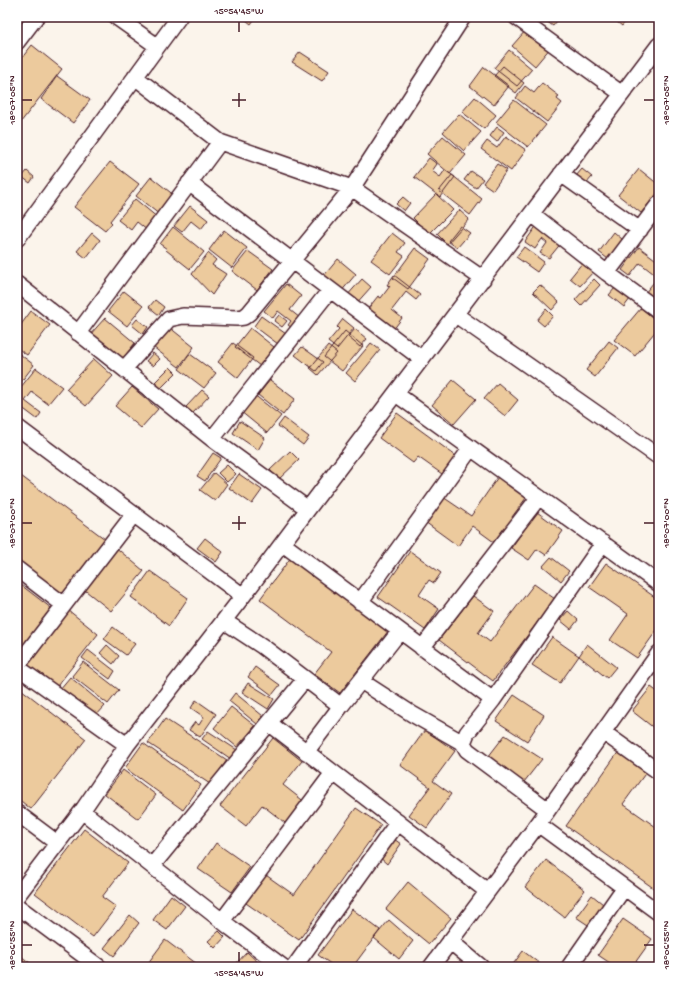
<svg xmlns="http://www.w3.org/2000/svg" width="676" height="984" viewBox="0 0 676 984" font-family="'Gochi Hand',sans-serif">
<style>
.building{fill:#ecca9d;stroke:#4a1f2b}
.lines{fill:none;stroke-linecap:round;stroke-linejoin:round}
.minor-casing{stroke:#4a1f2b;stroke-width:18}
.minor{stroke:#fff;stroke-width:15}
.ticks{fill:none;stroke:#4a1f2b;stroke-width:1.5}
.neatline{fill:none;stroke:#4a1f2b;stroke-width:1.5}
.ticks-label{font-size:10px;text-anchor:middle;fill:#4a1f2b}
</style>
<rect width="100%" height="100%" fill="#fbf4eb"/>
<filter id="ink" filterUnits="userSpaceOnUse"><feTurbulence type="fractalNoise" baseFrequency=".025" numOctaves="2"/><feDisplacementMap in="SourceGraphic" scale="8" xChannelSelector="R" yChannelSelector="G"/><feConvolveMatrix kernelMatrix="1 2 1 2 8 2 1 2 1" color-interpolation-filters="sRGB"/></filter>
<g filter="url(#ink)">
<path class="building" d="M242,17H256L251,24Z
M549,17H560L553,26L546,21Z
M611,17H629L622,26Z
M526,30L551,47L535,66L512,46Z
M32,45L62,69L17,127V64Z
M509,50L532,69L517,86L494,68Z
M300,52L329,71L322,81L292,62Z
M503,66L524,83L516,93L494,76Z
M484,67L509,86L494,105L470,86Z
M57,76L90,100L73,123L41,99Z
M542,83L559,96L557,99L562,103L547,122L516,98L525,86L534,93Z
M475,97L496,115L484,129L462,112Z
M514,100L546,125L528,147L496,122Z
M459,114L481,132L464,151L443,132Z
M497,127L504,132L497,142L490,136Z
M443,136L466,155L450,174L427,154Z
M506,136L526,150L511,171L481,149L487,141L497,148Z
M429,158L437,164L432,171L440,177L445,170L455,177L440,197L414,177Z
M110,162L139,184L110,221L112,223L105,231L74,207Z
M497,164L507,170L493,190L483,183Z
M582,169L592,177L586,184L576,176Z
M639,169L659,185V191L641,213L618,195Z
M27,171L34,177L30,183L22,177Z
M471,171L483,179L476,188L464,180Z
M452,175L482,199L470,215L439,191Z
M151,177L175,196L160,215L136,196Z
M436,194L453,210L429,234L413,218Z
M403,197L410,203L404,211L396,204Z
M135,199L158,218L148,231L137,222L131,230L118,220Z
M190,206L208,220L201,229L191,221L182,232L174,226Z
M459,210L469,219L447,244L437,234Z
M537,225L562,242L549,258L540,253L547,243L542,239L535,249L525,242Z
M460,226L470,233L457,248L448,241Z
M173,227L204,252L190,269L166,250L167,249L160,244Z
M224,230L247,248L232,268L209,250Z
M614,232L623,240L608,259L599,252Z
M92,233L100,240L86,258L77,251Z
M392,233L405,243L398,252L404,256L390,274L371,260Z
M524,247L544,262L537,272L516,257Z
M639,247L659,262V304L645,293L658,277L640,263L630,276L622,270Z
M415,248L430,259L408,289L393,278Z
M248,251L273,269L257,290L232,271Z
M208,253L216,260L212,265L226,274L212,295L192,274Z
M338,259L356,274L340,293L322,278Z
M583,262L594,271L580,286L570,278Z
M394,275L420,295L416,300L406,292L392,310L402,318L393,330L367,310L378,296L381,298L390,286L387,285Z
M362,279L371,287L354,306L345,298Z
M594,279L600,285L581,306L575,300Z
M286,284L301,296L290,310L300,318L292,328L288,325L291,321L278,311L273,318L264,311Z
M540,285L559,302L552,310L533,292Z
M615,288L630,299L624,307L609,295Z
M124,291L143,306L127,326L108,311Z
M155,300L164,307L159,315L149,307Z
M641,308L659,323V327L635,356L614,340Z
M546,309L553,316L544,326L537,320Z
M31,311L50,325L27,355L17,348V330Z
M279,315L287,321L282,327L274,321Z
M261,316L286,334L278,344L254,326Z
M105,318L135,343L119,363L88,337Z
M137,319L148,327L143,334L132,325Z
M343,319L354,328L337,349L328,342L339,329L337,327Z
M169,327L194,347L179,367L153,347Z
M250,328L274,347L260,366L235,347Z
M355,329L367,339L360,347L348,337Z
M345,331L363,346L342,371L324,357Z
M609,341L618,348L595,377L586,370Z
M233,343L253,358L238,378L218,362Z
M371,343L380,350L355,381L346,373Z
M328,346L337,353L318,375L310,368Z
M302,347L323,362L316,371L295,355Z
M17,352L34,365L17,387Z
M153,353L160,359L153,366L146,361Z
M190,354L216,373L204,388L179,369Z
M94,359L113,376L86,406L66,389Z
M170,367L176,373L158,391L152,385Z
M36,368L62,387L48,404L32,392L25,401L41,413L37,419L17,404V392Z
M270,380L295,399L283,415L258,395Z
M453,380L476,399L454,424L432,405Z
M498,383L518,400L505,416L484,399Z
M132,387L158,409L141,428L115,406Z
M202,390L209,396L193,413L186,407Z
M253,394L281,416L267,433L240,411Z
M397,413L456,456L442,474L418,457L413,463L379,438Z
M284,418L309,437L303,445L278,426Z
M240,421L265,438L258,450L233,433Z
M290,451L299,460L279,479L270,470Z
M213,453L221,458L205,481L197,476Z
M227,465L236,474L227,482L218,473Z
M17,473L105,539L63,595L17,560Z
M214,473L227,484L215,501L200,490Z
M239,474L262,490L252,504L229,488Z
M500,474L529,494L512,517L516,520L498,545L472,526L458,546L425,522L443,497L471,516Z
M537,512L563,531L546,555L537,549L529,560L511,548Z
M205,538L223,552L216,562L197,548Z
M114,546L144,571L111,611L81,587Z
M410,551L441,573L434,583L429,580L419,595L439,609L425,630L378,597Z
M292,556L389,630L340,693L314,674L331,652L260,599Z
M551,557L569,571L561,581L543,566Z
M606,563L659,600V627L637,658L610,640L628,614L589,587Z
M150,571L188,598L169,626L131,597Z
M17,582L51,608L18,652H17Z
M534,584L555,599L493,681L439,640L473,596L494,611L478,633L490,642Z
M68,610L98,634L54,690L24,667Z
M568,611L578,620L571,629L560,620Z
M113,627L135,644L126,655L104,639Z
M552,637L579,656L560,683L532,665Z
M587,644L616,667L607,678L579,656Z
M107,645L119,656L113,664L100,653Z
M88,650L115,671L110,679L82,658Z
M83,662L119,690L108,704L72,676Z
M255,667L280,685L272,695L248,677Z
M70,677L105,706L94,718L60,689Z
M248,683L274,699L268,709L242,692Z
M17,686L86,739L31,809L17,798Z
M651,687L659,693V732L632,711Z
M235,693L263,716L257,724L229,701Z
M514,695L544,715L527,741L496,721Z
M196,700L216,714L200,737L189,730L195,722L199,725L204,717L191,708Z
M231,707L255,726L237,747L214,728Z
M165,719L227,760L210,784L148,743Z
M425,730L455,751L433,781L451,794L427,828L409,815L430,787L400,765Z
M208,731L237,750L231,759L202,739Z
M505,735L542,759L524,782L488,757Z
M273,738L302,761L283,785L306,803L289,826L262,805L246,826L220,806Z
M143,743L201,785L183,810L125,768Z
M619,751L647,771L623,804L659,829V892L566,826Z
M123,770L156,795L138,819L105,794Z
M356,808L381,825L299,940L243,901L263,873L294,895Z
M84,829L128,863L102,897L116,907L93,937L35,893Z
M391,837L401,844L387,864L377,855Z
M216,843L250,867L232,892L198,869Z
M546,860L585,890L564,917L525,887Z
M408,882L451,918L429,944L386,909Z
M171,895L185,906L167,930L153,920Z
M592,895L603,904L588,925L576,917Z
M352,909L380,930L354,965L356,967H335L318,955Z
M130,915L139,923L114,956L104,948Z
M623,919L652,939L632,967H616L598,955Z
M389,920L413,941L399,959L374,938Z
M219,931L225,937L215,948L208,941Z
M165,940L197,964L195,967H145Z
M523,951L544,967H511Z
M247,952L263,967H233Z
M17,953L30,963L27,967H17Z"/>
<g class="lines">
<g class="minor-casing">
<path id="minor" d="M116,17L157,46
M516,17L622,94
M17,42L36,17
M135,77L220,142L352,188L483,279
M561,174L640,230
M189,183L422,359
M532,214L607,273L659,311
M17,239L179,17
M607,273L659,204
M17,284L212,439L308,509
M456,315L659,457
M78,333L220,142
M124,369L169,319L183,316L237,318L244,317L249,313L352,188L463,17
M396,394L659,584
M17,427L243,596
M212,439L330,290
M283,544L493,700
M17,569L64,605
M360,602L471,448
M224,621L262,646L341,706L400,631
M422,648L539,497
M17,666L134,514
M17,667L127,745
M361,681L412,714L463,743L467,750L548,810
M269,723L487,891
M603,732L659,772
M463,743L467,733L493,700L603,543
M306,752L341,706
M82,811L231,928L283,967
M17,813L57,843
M538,824L659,913
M152,866L305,679
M17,896L82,811L127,745L243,596L308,509L659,45
M17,906L99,967
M222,921L333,773
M450,941L481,967
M294,967L398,822
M431,967L538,824L659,653
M569,967L624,888"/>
</g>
<use href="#minor" class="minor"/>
</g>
</g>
<path class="ticks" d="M239,22V32M239,93V107M22,100H32M232,100H246M644,100H654M239,516V530M22,523H32M232,523H246M644,523H654M22,945H32M644,945H654M239,952V962"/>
<rect width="676" height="984" fill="none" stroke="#fff" stroke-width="44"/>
<rect x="22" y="22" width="632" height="940" class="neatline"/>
<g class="ticks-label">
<text x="239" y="14">15°54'45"W</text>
<text transform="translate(11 100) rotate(-90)" y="4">18°07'05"N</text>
<text transform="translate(665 100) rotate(-90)" y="4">18°07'05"N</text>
<text transform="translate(11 523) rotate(-90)" y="4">18°07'00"N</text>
<text transform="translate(665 523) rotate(-90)" y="4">18°07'00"N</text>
<text transform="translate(11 945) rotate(-90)" y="4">18°06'55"N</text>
<text transform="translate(665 945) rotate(-90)" y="4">18°06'55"N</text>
<text x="239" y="976">15°54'45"W</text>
</g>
</svg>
